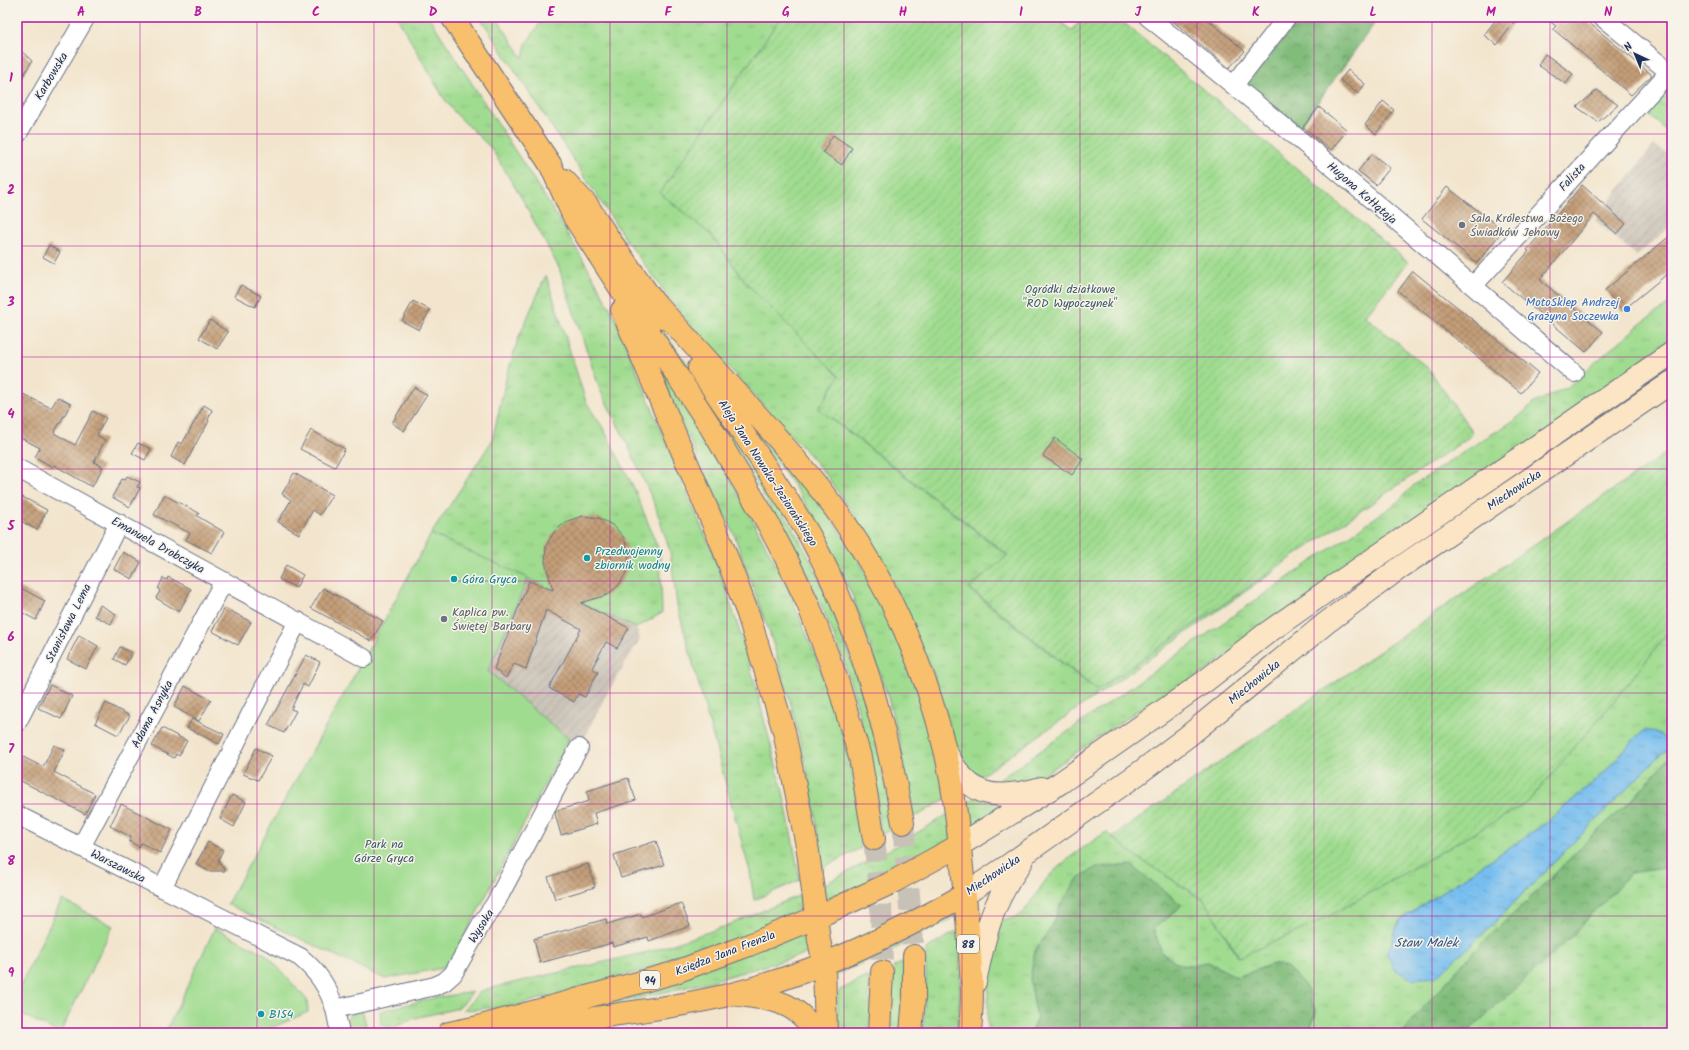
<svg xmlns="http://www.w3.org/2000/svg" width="1689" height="1050" viewBox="0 0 1689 1050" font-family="Kalam,sans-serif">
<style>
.industrial{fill:url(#industrial-furrows)}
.grass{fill:url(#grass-tufts);stroke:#5e8677;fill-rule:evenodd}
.forest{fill:url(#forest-crowns);stroke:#4e766c}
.park{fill:#a0dc90;stroke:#5e8677}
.garden{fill:url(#garden-furrows);stroke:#5e8677}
.water{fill:url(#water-ripples);stroke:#4976a6}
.building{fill:url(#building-cross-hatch)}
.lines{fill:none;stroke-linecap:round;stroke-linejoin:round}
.primary-tunnel{stroke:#c8c1b7;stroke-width:22;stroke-dasharray:22 11;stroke-linecap:butt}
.street-casing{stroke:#676f85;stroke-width:20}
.secondary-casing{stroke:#676f85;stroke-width:24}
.primary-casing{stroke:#676f85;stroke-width:24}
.street{stroke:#fff;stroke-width:18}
.secondary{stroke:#fce5c4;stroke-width:22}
.primary{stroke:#f8bf6c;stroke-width:22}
.grid{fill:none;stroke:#b5179e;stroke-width:1;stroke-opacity:0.55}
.worship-dot{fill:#6b7280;stroke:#f7f3e8;stroke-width:1.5}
.shop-dot{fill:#3f7fe0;stroke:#f7f3e8;stroke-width:1.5}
.culture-dot{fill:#0f9aa8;stroke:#f7f3e8;stroke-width:1.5}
.labels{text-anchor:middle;stroke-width:3;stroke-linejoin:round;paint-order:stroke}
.shield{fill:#f7f3e8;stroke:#5d6a87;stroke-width:1}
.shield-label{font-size:11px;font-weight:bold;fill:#1b2f5e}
.street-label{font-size:12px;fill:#1b2f5e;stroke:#f7f3e8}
.worship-label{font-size:12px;fill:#5b616d;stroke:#f7f3e8;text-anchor:start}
.park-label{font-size:12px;fill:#3c5a6a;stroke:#f7f3e8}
.shop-label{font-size:12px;fill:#366cbe;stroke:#f7f3e8;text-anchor:end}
.culture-label{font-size:12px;fill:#0d838f;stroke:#f7f3e8;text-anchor:start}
.water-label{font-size:13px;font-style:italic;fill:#325382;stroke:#f7f3e8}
.neatline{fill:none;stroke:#b5179e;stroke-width:1.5}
.grid-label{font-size:13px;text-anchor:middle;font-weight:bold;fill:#b5179e}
</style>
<defs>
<pattern id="industrial-furrows" width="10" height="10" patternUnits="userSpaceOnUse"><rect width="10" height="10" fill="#cbc3b8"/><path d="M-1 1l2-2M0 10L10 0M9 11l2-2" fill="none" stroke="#aea8a1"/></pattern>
<pattern id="grass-tufts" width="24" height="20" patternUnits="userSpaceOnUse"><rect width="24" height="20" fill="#a0dc90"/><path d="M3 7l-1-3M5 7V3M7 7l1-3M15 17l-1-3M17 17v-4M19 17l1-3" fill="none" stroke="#89bd7f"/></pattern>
<pattern id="forest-crowns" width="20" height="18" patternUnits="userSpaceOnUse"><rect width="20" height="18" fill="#80bc7a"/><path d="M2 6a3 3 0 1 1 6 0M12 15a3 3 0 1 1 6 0" fill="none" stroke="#689967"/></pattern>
<pattern id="garden-furrows" width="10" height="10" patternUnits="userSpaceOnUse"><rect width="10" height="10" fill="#a0dc90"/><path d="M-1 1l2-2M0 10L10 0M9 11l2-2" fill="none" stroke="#89bd7f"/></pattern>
<pattern id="water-ripples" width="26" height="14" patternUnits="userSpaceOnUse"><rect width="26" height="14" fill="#77beef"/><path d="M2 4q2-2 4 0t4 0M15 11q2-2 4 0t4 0" fill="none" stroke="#619bc5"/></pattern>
<pattern id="building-cross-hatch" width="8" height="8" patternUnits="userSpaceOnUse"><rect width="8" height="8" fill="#c49e78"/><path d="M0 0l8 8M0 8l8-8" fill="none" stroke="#9e8166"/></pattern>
</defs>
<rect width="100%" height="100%" fill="#f7f3e8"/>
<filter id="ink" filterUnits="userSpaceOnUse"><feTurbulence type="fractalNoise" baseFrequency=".025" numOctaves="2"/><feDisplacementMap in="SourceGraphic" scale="8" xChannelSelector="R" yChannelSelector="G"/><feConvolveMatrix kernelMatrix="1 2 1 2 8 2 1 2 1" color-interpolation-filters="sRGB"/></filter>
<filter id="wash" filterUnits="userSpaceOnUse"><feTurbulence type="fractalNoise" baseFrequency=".012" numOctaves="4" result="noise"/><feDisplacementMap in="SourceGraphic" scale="16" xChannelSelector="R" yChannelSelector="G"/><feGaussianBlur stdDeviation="0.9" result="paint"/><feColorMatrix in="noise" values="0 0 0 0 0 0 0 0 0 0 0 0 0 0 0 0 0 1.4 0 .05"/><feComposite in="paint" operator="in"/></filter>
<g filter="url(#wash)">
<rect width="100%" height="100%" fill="#f3e5cd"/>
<path class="industrial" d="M1654,145L1672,157V225L1637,256L1595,220Z
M528,578L636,628L640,639L605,697L579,748L488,671Z"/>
<path class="grass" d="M397,17H429L552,208L588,268L614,315L685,489L713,553L737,623L756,688L784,796L800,880L754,900L750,872L677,605L670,551L655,505L626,441L600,390L559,268L521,197L491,148L455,113L443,97Z
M480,17H496L523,58L526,44L544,17H781L660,193L711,235L748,285L839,376L819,409L1008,556L969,589L1096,690L1274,569L1275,571L975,780L960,767L954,740L933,673L899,596L882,561L860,524L826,475L804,449L701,338L680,312L626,240Z
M1672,87V136L1647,113Z
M546,275L586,402L603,428L634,488L660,553L662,613L636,628L431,534L492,441L506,379L518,339Z
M1672,302V344L1194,679L1144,706L1035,781L989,787L1250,604L1395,504L1414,485L1479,442L1515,420L1534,403L1568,387L1584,372L1643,322Z
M659,325L746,447L808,555L833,608L867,705L895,827L881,835C873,783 866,731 850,681C836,634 814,589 791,546C751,470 705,398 658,327Z
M653,349L738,493L782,576L814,652L835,708L849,757L862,828L859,829L861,848L822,868L815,813L806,766L792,708L772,640L734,534L699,461L650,351Z
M741,411L792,465L857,556L908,661L928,718L947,798L919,815L913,816L911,796H908L900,743L887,694L853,597L817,522L794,486L757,437Z
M1672,628V754L1633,799L1591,837L1543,886L1477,948L1401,1033H1315L1310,1027L1316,1012L1273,964L1237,977L1208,962L1182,966L1162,953L1153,928L1177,911L1061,904L1051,928L1035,951L1030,979L1037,1019L1030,1033H987L989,968L1000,920C1006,920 1013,919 1018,916C1031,907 1039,887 1050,875C1067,858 1087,845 1106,832L1137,857L1204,900L1238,957L1614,701ZM1635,738L1672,747L1659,756L1490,927L1436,976L1399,921L1546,823L1603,774Z
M978,795L1012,802L967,830L961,807Z
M950,813L952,839L900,869L827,901L823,885L887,851Z
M1664,868L1672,871V1033H1466L1569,939L1630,873Z
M803,894L799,908L793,915L727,947L511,1007L463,1010L480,992L487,989L652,951L726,926Z
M956,910L959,915L894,949L835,975L839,968Z
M960,929V995L957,1033H923L926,980V949Z
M808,930L812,949L809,953L712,981L543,1020Z
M905,961L901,1033H890L894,967Z
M867,977H869V998L872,1001L869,1033H837L838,995L840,990Z
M473,992L459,1008L415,1018L386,1031L381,1024L380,1011L433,998Z
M362,1009L368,1033H352L347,1025C346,1014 353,1012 362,1009Z"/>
<path class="forest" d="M1301,17H1379L1298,130L1247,84Z
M1672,754V871L1664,868L1630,873L1569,939L1466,1033H1401L1477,948L1543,886L1591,837L1633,799Z
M1131,865L1181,904L1177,911L1153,928L1162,953L1182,966L1208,962L1237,977L1273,964L1287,967L1306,987L1316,1012L1311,1026L1315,1033H1030L1037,1019L1030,979L1035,951L1051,928L1061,904L1079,877L1097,867Z"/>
<path class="park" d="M431,534L528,578L488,671L569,739L448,967L385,979L227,904L364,658Z
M62,900L113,926L60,1033H59L17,1012V992Z
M215,928L267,955L307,1000L308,1012L260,1033H165Z"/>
<path class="garden" d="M781,17H1015L1018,19L1021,17H1055L1072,31L1082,17H1117L1408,262L1365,316L1428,368L1471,430L1472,435L1097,690L969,588L1008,555L819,409L839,376L748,285L711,235L660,193Z
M1672,449V628L1614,701L1527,803L1315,924L1239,957L1204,900L1137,857L1112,837Z"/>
<path class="water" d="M1645,730C1656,733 1667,736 1672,747L1659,756L1490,927L1436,977L1412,979L1394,969L1387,954L1399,921L1546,823L1603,774L1635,738Z"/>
<g id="blocks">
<path class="building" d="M1168,17H1205L1245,51L1229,68Z
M1498,17H1518L1497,45L1484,35Z
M1544,17H1582L1652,75L1631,95L1553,29L1556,26Z
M17,47L32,61L17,86Z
M1545,54L1573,74L1566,84L1538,65Z
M1348,70L1365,84L1358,94L1340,80Z
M1597,90L1618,105L1598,122L1577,107Z
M1383,101L1394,110L1376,134L1365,125Z
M1319,107L1347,130L1331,150L1303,127Z
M833,135L852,148L842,165L823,152Z
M1372,154L1390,168L1376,185L1358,171Z
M1582,185L1626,224L1617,234L1594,214L1540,280L1603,332L1586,352L1502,282L1529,251L1527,250Z
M1447,187L1503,230L1477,263L1422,219Z
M1672,234V270L1622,311L1605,290Z
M49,245L60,252L54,263L43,257Z
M1413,271L1538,373L1521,393L1398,291Z
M241,285L261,296L255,307L234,296Z
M413,301L430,310L419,330L402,321Z
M210,320L228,332L217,349L199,338Z
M414,387L427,395L404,431L392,423Z
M17,391L51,408L58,397L71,404L54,433L75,445L93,411L106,418L97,435L105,440L94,462L103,467L92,487L54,465L53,467L35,457L40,448L17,436Z
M204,405L212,410L208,420L209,421L203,432H202L185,465L171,457L178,442L182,444Z
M311,430L345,449L335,467L300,449Z
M1055,438L1083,459L1072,475L1043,456Z
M138,443L151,449L145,460L132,453Z
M294,473L332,495L320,515L313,510L299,534L278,522L291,500L282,494Z
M127,476L140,482L137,487L140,488L130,507L112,497L122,479L125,480Z
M17,494L47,510L37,530L17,519Z
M164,495L199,513L197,516L224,532L212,553L186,540L190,533L154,515Z
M583,516L599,518L614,526L624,538L629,554L627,571L619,585L607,595L581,603L629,628L617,648L606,642L592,668L598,672L585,697L578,694L574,702L549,688L581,629L546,610L526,669L514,664L506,678L494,669L529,581L553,590L545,562L546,546L554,532L567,521Z
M123,552L141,562L132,579L114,569Z
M286,565L303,575L296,588L279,579Z
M168,577L191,589L179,612L156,598L160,591L158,589L163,578L167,580Z
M17,586L45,601L36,620L17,610Z
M323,588L383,621L371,641L311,608Z
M100,605L116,614L111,624L95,616Z
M225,608L251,622L238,645L212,631Z
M79,635L98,646L86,669L67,659Z
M120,647L132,653L125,665L114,659Z
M306,655L320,662L308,687L303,684L291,709L296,711L284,733L268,725Z
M50,685L72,696L61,719L38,708Z
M185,686L211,700L199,721L174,707Z
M106,703L130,716L118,735L95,723Z
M192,719L224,734L219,744L187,728Z
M162,728L187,741L179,756L176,754L174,758L152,746Z
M54,745L65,750L54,772L95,794L85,814L17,779V754L43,767Z
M256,748L272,756L258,780L243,774Z
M628,778L636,800L594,813L597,824L561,835L555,814L556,811L589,801L587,791Z
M232,795L246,802L234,827L220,819Z
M121,804L172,830L160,853L141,843L139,847L129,841L131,837L110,826Z
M656,841L664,865L621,878L614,855Z
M208,842L223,850L218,860L225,871H208L196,864Z
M588,864L595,887L555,899L548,877Z
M681,903L690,926L649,941L648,937L613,947L612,943L540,963L534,939L606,919L607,924L641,914L642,917Z"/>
</g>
</g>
<g filter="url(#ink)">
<use href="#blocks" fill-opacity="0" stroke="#676f85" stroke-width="1"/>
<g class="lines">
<path class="primary-tunnel" d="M903,823L914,956
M874,839L881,898L882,972"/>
<g class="street-casing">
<path id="street" d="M1148,17C1293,131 1434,252 1574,373
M1602,17L1668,71
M1234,85L1287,17
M17,135L86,17
M1473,286L1672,69
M17,468L364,658
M17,723L119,523
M17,815L300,957C318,972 328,987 335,1009
M81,847L224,581
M162,888L298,621
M340,1033L335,1009L435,986L444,982L453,974L483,921L495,904L561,779L579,748"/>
</g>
<g class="secondary-casing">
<path id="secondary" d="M946,752C969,798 994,801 1041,788
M960,845L1060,783L1204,682L1267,633L1331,588L1672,353
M964,895L1006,867L1139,773L1188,736L1326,623L1401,567L1672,382
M975,982C985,934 991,904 1021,863"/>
</g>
<g class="primary-casing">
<path id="primary" d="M452,17L550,164L574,217L710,426L765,518L790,566L808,604L838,683L860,757L874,839
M564,180L587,205L609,239L665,318
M657,305C688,339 718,372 749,406C781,442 813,478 841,517C889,586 926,668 945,750C956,798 960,848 965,897C968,928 971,960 972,992C972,1005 971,1019 970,1033
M622,310L721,542L748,614L784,731L808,851L819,940L824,964L826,1033
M699,368C729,412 759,456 788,501C796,515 806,528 813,542C860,630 886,726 903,823
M739,995C766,999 786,999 806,1020C809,1024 813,1028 815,1033
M511,1027C547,1026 583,1020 619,1014C656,1009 695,1003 732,994C814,973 891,937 964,895
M449,1033L478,1027L673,973L749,945L817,917L889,884L960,845
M879,1033L882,972
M911,1033L914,997V956"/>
</g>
<use href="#street" class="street"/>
<use href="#secondary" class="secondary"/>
<use href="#primary" class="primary"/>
</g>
</g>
<path class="grid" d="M140,17V1033M257,17V1033M374,17V1033M492,17V1033M610,17V1033M727,17V1033M844,17V1033M962,17V1033M1080,17V1033M1197,17V1033M1314,17V1033M1432,17V1033M1550,17V1033M17,134H1672M17,246H1672M17,357H1672M17,469H1672M17,581H1672M17,693H1672M17,804H1672M17,916H1672"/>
<g class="worship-dot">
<circle cx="1462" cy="225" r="4"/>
<circle cx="444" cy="619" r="4"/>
</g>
<circle class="shop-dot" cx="1627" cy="309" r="4"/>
<g class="culture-dot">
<circle cx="587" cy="558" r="4"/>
<circle cx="454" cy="579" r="4"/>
<circle cx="261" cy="1014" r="4"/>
</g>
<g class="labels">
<g class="shield">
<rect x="957" y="935" width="22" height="18" rx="3"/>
<rect x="640" y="971" width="20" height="18" rx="3"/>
</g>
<g class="shield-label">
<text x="968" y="948">88</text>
<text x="650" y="984">94</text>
</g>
<g class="street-label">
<text transform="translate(51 76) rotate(-59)" y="4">Karbowska</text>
<text transform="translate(1572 177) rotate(-48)" y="4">Falista</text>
<text transform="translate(1362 193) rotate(41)" y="4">Hugona Kołłątaja</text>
<text transform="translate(768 473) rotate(57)" y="4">Aleja Jana Nowaka-Jeziorańskiego</text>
<text transform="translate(1514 490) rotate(-34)" y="4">Miechowicka</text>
<text transform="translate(158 545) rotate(29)" y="4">Emanuela Drobczyka</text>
<text transform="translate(68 623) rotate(-63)" y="4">Stanisława Lema</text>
<text transform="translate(1254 682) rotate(-39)" y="4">Miechowicka</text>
<text transform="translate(152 714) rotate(-62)" y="4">Adama Asnyka</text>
<text transform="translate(118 866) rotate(27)" y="4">Warszawska</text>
<text transform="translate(993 875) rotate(-34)" y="4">Miechowicka</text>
<text transform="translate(481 926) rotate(-58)" y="4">Wysoka</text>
<text transform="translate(725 953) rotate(-21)" y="4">Księdza Jana Frenzla</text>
</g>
<g class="worship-label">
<text x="1470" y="222">Sala Królestwa Bożego<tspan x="1470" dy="14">Świadków Jehowy</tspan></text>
<text x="452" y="616">Kaplica pw.<tspan x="452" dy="14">Świętej Barbary</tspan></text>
</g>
<g class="park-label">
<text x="1070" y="293">Ogródki działkowe<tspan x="1070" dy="14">"ROD Wypoczynek"</tspan></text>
<text x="384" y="848">Park na<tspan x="384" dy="14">Górze Gryca</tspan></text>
</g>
<g class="shop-label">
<text x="1619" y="306">MotoSklep Andrzej<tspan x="1619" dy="14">Grażyna Soczewka</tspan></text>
</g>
<g class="culture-label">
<text x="595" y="555">Przedwojenny<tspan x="595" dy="14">zbiornik wodny</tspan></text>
<text x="462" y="583">Góra Gryca</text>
<text x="269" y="1018">B154</text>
</g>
<g class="water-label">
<text x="1426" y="947">Staw Malek</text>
</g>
</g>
<rect width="1689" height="1050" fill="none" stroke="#f7f3e8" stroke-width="44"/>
<g transform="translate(1635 54) rotate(316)" stroke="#f7f3e8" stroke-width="3" paint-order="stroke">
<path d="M0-3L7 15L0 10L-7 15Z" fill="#1b2f5e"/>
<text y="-6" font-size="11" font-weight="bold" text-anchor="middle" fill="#1b2f5e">N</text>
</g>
<rect x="22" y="22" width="1645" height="1006" class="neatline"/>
<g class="grid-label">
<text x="81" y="16">A</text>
<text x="198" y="16">B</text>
<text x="316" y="16">C</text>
<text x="433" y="16">D</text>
<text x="551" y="16">E</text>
<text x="668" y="16">F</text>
<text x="786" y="16">G</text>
<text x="903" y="16">H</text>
<text x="1021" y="16">I</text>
<text x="1138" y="16">J</text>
<text x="1256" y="16">K</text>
<text x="1373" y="16">L</text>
<text x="1491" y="16">M</text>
<text x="1608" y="16">N</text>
<text x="11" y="82">1</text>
<text x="11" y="194">2</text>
<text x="11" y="306">3</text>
<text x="11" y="418">4</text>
<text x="11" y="530">5</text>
<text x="11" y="641">6</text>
<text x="11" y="753">7</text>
<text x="11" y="865">8</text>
<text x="11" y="977">9</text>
</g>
</svg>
